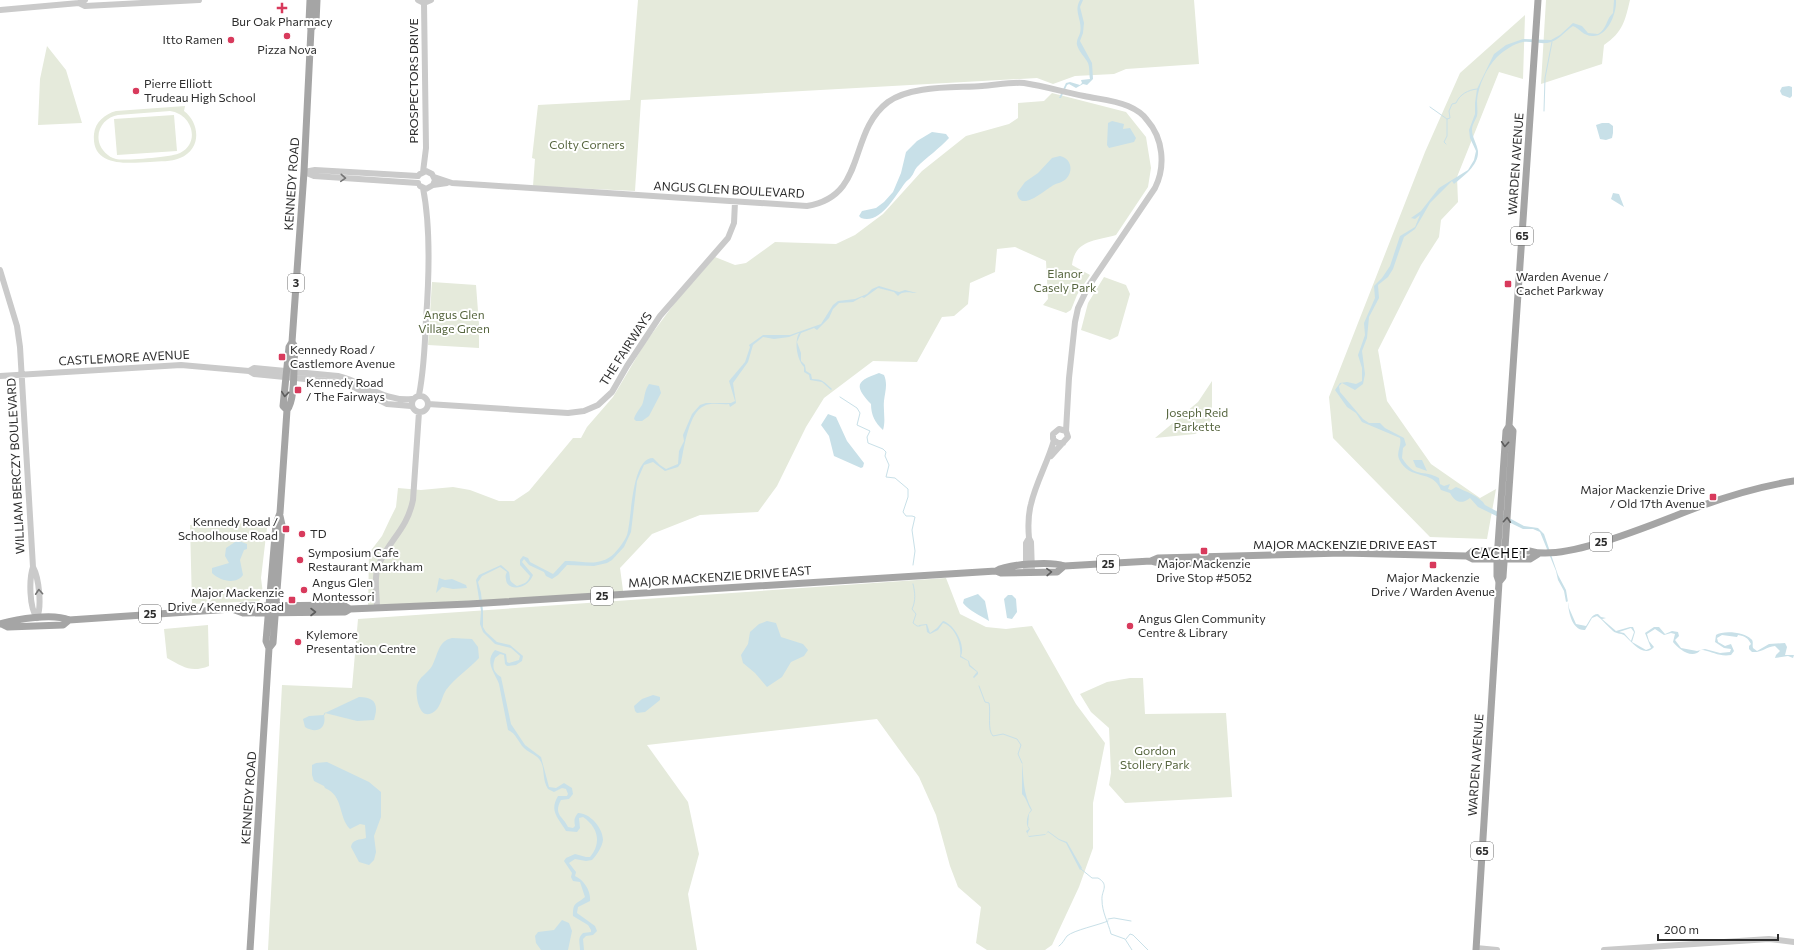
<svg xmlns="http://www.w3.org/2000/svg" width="1794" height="950" viewBox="0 0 1794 950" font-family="Commissioner,sans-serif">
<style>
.green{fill:#e5eadb;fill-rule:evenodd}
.water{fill:#c8e0e8;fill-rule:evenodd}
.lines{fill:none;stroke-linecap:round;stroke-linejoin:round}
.stream{stroke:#c8e0e8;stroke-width:1}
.minor{stroke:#cacaca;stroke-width:6}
.major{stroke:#a5a5a5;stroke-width:7}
.oneway{stroke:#747474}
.oneway2{stroke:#5d5d5d}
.poi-dot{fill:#d83a5c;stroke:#fff;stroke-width:1.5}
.labels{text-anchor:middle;stroke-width:4;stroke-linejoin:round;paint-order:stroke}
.shield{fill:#fff;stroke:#6c6c6c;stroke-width:1}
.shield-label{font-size:11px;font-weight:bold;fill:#2d2d2d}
.poi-label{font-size:12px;fill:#2d2d2d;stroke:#fff;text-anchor:start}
.street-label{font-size:12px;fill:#2d2d2d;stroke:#fff}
.park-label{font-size:12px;fill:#56653e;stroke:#fff}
.neighbourhood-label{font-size:13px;letter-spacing:1px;fill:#000;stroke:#fff}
</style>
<rect width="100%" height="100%" fill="#fff"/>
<path class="green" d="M638,0H1194L1199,64L1126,69L1114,74L1075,76L1053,84L1037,78L641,100L635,191L533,186L535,159L532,158L538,105L630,100Z
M1546,0H1630C1625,21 1623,32 1604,45L1602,64L1541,84Z
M1525,15L1523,79L1499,72L1457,177L1458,202L1441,220L1439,237L1421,265L1378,350L1387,401L1431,464L1480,498L1496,489L1487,539L1430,537L1333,438L1329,397L1425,152L1460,73Z
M47,46L66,70L82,123L38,125L40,79Z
M1052,93L1126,112L1146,137L1151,168L1148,187L1116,235C1095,241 1075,240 1072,265L1090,275L1077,295L1071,310L1066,313L1043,305L1048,299L1046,261L1015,247L997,249L995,272L970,283L968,304L954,316L942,317L917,362L873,361L824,398L806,427L777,486L758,512L700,515L652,534L620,568L624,598L368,609L369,553L382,536L390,519L396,507L398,488L421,490L453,487L470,490L499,501H514L529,491L573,438H581L587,427L613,397L645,343L677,300L715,257L735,265L746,263L775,242L836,244L855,235L883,214L922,171L966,136L1009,124L1018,118V103L1044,101Z
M185,106L184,111C200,123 202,149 180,158C171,162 160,161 150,162C128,163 91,168 94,134C95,122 105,114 116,111ZM170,111C192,114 201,142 180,153C173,157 124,161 116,159C108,157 101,150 99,142C96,128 106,117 118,115Z
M174,115L177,151L117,155L114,119Z
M1104,277L1126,285L1130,294L1118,336L1110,340L1081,330L1088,303Z
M432,282L476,285L479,324V348L428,345Z
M1212,381V415L1210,423L1205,429L1195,434L1155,438L1198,402Z
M268,519L261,578L263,594L259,601L192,604L190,525Z
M946,578L960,614L986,627L1006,629L1032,626L1076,704L1105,743L1093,803V848L1079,887L1052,945L1045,950H987L976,943L981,907L958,887L950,866L936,815L919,777L877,719L647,745L688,802L699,854L688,894L697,950H268L282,685L352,688L358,619Z
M208,625L209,666C191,673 183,667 167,658L164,629Z
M1130,678H1143L1145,714L1226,713L1232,797L1125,803L1109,785L1111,773L1109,728L1091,712L1080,694L1107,682Z"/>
<path class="water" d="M1080,0H1083L1080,7L1084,23L1083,33L1080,41L1092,63L1093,79L1087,85L1083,84L1076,88L1069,84L1067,85L1061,98H1059L1066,83L1070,82L1080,85L1082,83L1081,80L1090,79C1089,74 1090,68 1088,63C1085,57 1079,52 1077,45C1076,40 1079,37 1080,33C1083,20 1073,12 1080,0Z
M1614,0H1616C1617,12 1608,37 1592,36C1584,36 1580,29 1573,26C1565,31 1560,39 1551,42C1542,45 1532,41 1523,42C1515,43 1503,51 1497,57C1487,67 1478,86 1477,101C1477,106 1478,111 1477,116C1475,121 1472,125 1472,130C1472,137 1477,144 1478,151C1479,165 1464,176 1454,184L1452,181L1430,203L1415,229L1404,237L1393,269L1388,277L1378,285L1379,298L1369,317L1367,338L1362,351L1365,374L1363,384L1355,390L1342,383L1339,386L1340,392L1363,419L1369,423H1380L1385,428L1404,438L1406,445L1403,448L1402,458C1415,479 1423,469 1439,478L1440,484L1444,486L1450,484L1448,489L1451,490L1456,487C1465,491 1481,497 1485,505L1524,526L1538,528L1544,534L1558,575L1566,590L1569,608L1576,624L1586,626C1590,621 1591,614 1598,614L1601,617L1606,618L1602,619L1616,631L1630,627H1633L1635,632L1632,642L1646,650L1651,648L1645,633L1654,627H1659L1665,634L1672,631L1678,632L1679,636L1675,640L1681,648L1697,651L1705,649L1720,653L1730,652L1731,649L1724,648L1715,642L1716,635C1723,630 1745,632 1751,639C1754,641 1752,645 1753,648L1757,651L1769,644L1785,643L1787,647L1785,655H1794L1793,658L1788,656L1775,658L1776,655L1780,651L1775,646C1766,647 1761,653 1752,652L1749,649V646L1751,644C1748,638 1745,636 1738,635L1737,637L1722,635L1717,638L1718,642L1725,646L1731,644L1734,651L1731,655C1720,657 1713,652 1703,650C1698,650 1701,651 1697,653C1688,657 1678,648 1673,642L1675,634L1671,633L1664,635L1655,629L1647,634L1649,641L1654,647C1644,659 1631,641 1624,635C1621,633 1616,634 1613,631C1607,626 1603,620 1597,616L1592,618L1585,630C1572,631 1568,611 1568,601L1566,602L1564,591L1558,580L1556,571L1540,532L1533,529H1523L1478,507L1470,498C1461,505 1455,502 1450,493L1441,490C1432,468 1410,482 1399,459C1396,452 1402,446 1400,438L1362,422L1356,413L1347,407L1335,390L1340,383L1347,382L1356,384L1362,381V368L1358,355L1365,335L1364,323L1375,298L1374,286L1382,278L1390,266L1400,236L1415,227L1420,215L1415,219L1411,218L1421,211L1439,188L1468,170L1474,160L1476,151L1470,138L1469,130L1475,114V103L1477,89L1494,54L1506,45L1523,39L1551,40L1560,35L1573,23L1582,26L1588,33L1598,34C1607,29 1606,19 1613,13ZM1631,628L1634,632L1631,641L1624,633L1619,632Z
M1789,86L1792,87V96L1790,98L1782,95L1780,91L1782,87Z
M1112,121L1124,124L1123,129L1130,128L1136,138L1134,142L1109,148L1107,145L1108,123Z
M1602,123H1609L1613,126V133L1612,138L1606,140L1600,139L1596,125Z
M932,132L946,134L949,138C939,149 927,157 917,167C914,170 914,174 911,177C910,179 906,181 905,183C895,196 880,225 861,218L859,216L862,211L876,208L884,202L893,192L901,173L906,152L917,141Z
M1060,156C1071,158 1074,171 1066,179C1062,183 1056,183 1052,186C1045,190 1020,213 1017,193L1025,182L1038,173L1052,158Z
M1613,193L1619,194L1624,207L1611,199Z
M879,286L899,292L905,290L917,293C911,293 902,290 898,296L894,292L878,288L864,298L862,297L853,302L839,303L833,309L829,318L817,330L814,328L801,333L797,342L801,353V361L805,365L806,371L811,374L812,379C823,379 824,382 832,389L831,390L822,382L810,380L809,375L804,372V367C797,360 794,342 799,333L789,337L774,339L763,337L753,345L748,362L733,383L736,403L730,407L729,404C720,405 712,402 704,406C689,412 684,448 681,463L678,467L665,471L653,462L644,465L637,481L631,532L624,547L612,560L607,563L594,566L567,565L558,575L552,579L546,576L544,572L529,565L524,559L522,562L533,575C527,591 506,591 506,579C505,576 506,574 507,572L500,567L482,576L478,582L481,593L483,611V627L486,632L497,642L510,645L523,656L522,661L516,665L507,666L505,664L504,655L500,654L495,658C492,667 493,672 501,677L511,724L525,745L541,757L549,787L556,788L564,783L572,788L573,794L569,799L561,800C553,815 563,816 568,827L573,828L575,826C574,820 574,818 578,813C590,813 603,828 603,840C602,847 597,855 592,860L586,861L575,859L569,863L576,872L575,876C584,880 591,891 590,901L578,907L577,913L595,926L597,931L593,935L586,936L583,939L584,950H580C580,943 577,938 583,933L591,932V930L588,925L573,916C573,901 576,905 585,897L580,882L573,881L571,877L572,873L564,861L566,858L575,854L586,857H590C602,843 598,827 583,817L579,818L580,828L577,832L566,831C558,818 549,811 558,796H567L568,794L566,789L562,788L554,792L548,789C542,780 545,770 541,762C537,754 530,754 524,748C518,742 516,733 508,730L499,684C495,673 484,662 495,650L506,654L507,662L509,663L519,660L520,656L511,648L495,644L483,632L480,624L481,611L476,580L479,575L501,565L509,572C511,581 508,580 517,586C523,584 528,583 530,576L520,565V560L523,556L528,558L530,562L553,574L565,561C581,560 595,567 610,557C615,554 625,541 627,535C632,519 631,458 653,458L660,465L666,469L678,464L679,451L684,441L683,435L692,414L700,405L706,403H731L735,401L729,381L745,362L750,347L749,345L763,335H790L821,324L833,305L838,301L855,299L867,294L872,289Z
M879,373L884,375C888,384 885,392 884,401C883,411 886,420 883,430C875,423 871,415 871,404C853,385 857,381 879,373Z
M649,384L659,386L661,393L649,416L642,421H636L634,419C635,414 639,410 642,405C645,398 644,391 649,384Z
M828,414L836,417L847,441L864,463L863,467L861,468L834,456L829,436L821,425Z
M1413,460H1422L1427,471L1416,467Z
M239,541L247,544V549L244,550L240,560L243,575C236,585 220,581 212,573V568L229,563L225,556L226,548L235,542Z
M439,578L445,580L452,579L466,585L467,588L453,589L442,587L436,593Z
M978,594L985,601L989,621C981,616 968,610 963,603L964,599Z
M1008,595H1012L1016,599L1017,612L1012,619L1007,618L1004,599Z
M767,621L776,623L781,637L803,644L808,650L804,656L791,662L782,677L767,687L755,673L743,663L741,655L748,644L750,632L759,624Z
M943,621C954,624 966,645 961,656L969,661L970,665L978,672V674L974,678L980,685L973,677L977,672L969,666L968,661L960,657C962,646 956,627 943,623L938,630L930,634L927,632L926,625L919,626V625L927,624L930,633L937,628Z
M452,638L472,639L478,647L479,658C469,669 456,677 446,690C442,696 441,706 435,711C419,724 415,695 417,685C419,677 428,673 432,666C438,655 438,641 452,638Z
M653,695L660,697V700L645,712L637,713L635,711L634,706L642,699Z
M359,697C375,697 379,704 374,720L357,721L325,713Z
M309,716L324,715C327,729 316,734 305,727L303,719Z
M327,762L369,782L381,792V817L374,836L376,852L374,860L369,865L359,862L351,847C352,839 360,840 366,838L365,825L360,824L350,829C338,817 344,796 325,788L324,786L314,781L312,775V765L316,763Z
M1022,762C1024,781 1023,793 1032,810L1029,814L1028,826L1030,829L1027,834L1029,836L1046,834L1048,831L1059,839L1067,842L1082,868L1080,870L1066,843L1059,840L1048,832L1045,835L1029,837L1026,831L1029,829C1025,824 1027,815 1031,810C1027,804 1027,799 1022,794Z
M562,920L569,923L572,931L568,950H541L536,943L535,936L538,932L554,930Z"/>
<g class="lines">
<path class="stream" d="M1430,107L1447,119
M1544,111L1545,78L1552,42
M1446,144L1444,142L1447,136V119L1450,118L1449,111L1452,104L1456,103C1460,94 1468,90 1477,89
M840,397L857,408L860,413L857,425L870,431L867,437L868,443L883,449L886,452L885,456L889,465L886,477L895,478L908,489V497L903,512L906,516H912L915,517L912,530L915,551L913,565
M913,584C915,592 916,601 912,609L916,614L913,623L917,626H920
M979,686L985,702L989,703C991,712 987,730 993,736L1003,734L1017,739L1021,745L1018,754L1022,763
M324,715L325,713
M1081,869L1092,878H1098C1110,885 1101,891 1102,900C1102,912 1108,922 1111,934L1125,939L1132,950
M1108,919L1114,918L1131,921
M1126,939L1130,934L1133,935L1148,950
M1059,946C1063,943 1064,940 1067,936C1074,930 1099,925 1108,921"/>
<path class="minor" d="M418,0L424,3L431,0
M79,3L85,6L199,0
M0,10L79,3L85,0
M304,172L314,176L418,183
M304,172L315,170L418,176
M423,172L426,148L424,3
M420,174L426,171L432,174L435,180L433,185
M434,177L452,183L484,185L807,206C868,196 847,133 888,102C911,85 954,88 982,86C996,85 1011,82 1024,83C1044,86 1064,92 1084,96C1098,99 1114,100 1128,106C1135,109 1143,114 1147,120C1163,138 1166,166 1155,188L1088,287L1078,308L1075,322L1069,378L1066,431
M420,186L426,189L433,185L447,183
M0,270L17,326L20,347L33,567C29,579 29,607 37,618C42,606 39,578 33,567
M249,371L254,374L346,383L387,404L411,406
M0,376L181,365L249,371L254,368L338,376C365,382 383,402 412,399
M419,395C424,370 425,345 426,319C429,279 431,228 423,188
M412 404a8 8 0 1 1 16 0a8 8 0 1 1-16 0Z
M428,404L568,413L584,411L598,405L612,392L627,366L660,316L728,238L734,223L735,202
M1051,456L1068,437L1066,431L1059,429L1053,434V439L1058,443H1063
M1026,568V543L1029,538
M1032,572L1031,542L1029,538C1028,527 1028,515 1031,504C1036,482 1048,462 1054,440
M377,608C377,593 373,575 380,562C391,538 407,529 413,500L419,412
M1476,948L1497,950
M1604,950L1769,939L1794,942"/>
<path class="major" d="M311,29L316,22L317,0
M287,410C296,399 293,363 295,347L292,342
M1467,556L1473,551H1530C1566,563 1662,520 1701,506C1731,495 1762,486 1794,481
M1151,561C1164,566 1210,564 1222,557
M996,571L1001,573L1057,572L1064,566
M1499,582L1503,577L1513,431L1509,426
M232,609L243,613L345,612L350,609
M0,624C17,619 53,613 69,620L232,609L243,606L343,605L350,609L469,604L996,571C1008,564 1051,561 1064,566L1151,561L1158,558L1342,553L1467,556L1473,559H1530L1538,554
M2,624L8,627L63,625L69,620
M269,648L266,641L276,524L280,513L287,410L283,406L289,347L292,342L304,172L311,29L309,22L310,0
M250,950L269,648L273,643L282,525L280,516
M1476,950L1499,582L1497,576V559L1506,431L1509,426L1538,0"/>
</g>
<defs><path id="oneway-chevron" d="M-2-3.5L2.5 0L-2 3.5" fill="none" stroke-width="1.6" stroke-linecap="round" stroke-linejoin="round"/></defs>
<g class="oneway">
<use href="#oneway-chevron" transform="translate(343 178) rotate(4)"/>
<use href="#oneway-chevron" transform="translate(39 592) rotate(-94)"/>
</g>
<g class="oneway2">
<use href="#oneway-chevron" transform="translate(285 394) rotate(96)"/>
<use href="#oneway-chevron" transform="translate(1505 444) rotate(94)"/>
<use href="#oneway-chevron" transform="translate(1507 520) rotate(-86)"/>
<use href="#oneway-chevron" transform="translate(1049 572) rotate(-2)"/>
<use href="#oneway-chevron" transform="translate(313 612)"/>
</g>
<g class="poi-dot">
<path d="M280 2h4v4h4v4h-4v4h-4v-4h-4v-4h4z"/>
<circle cx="287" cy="36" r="4"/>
<circle cx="231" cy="40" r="4"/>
<circle cx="136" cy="91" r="4"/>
<rect x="1504" y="280" width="8" height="8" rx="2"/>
<rect x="278" y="353" width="8" height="8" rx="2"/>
<rect x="294" y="386" width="8" height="8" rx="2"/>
<rect x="1709" y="493" width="8" height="8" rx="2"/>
<rect x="282" y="525" width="8" height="8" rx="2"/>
<circle cx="302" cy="534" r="4"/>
<rect x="1200" y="547" width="8" height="8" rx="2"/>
<circle cx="300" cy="560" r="4"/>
<rect x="1429" y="561" width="8" height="8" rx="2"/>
<circle cx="304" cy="590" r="4"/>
<rect x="288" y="596" width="8" height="8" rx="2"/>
<circle cx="1130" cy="626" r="4"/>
<circle cx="298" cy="642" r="4"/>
</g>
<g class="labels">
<g class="shield">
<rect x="1511" y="227" width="22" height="18" rx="3"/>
<rect x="288" y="274" width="16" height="18" rx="3"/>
<rect x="1590" y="533" width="22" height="18" rx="3"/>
<rect x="1097" y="555" width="22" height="18" rx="3"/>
<rect x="591" y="587" width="22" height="18" rx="3"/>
<rect x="139" y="605" width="22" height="18" rx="3"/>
<rect x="1471" y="842" width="22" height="18" rx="3"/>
</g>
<g class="shield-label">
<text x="1522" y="240">65</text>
<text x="296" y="287">3</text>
<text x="1601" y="546">25</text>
<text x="1108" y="568">25</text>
<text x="602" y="600">25</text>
<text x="150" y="618">25</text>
<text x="1482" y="855">65</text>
</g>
<g class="poi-label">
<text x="282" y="26" text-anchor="middle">Bur Oak Pharmacy</text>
<text x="223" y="44" text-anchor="end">Itto Ramen</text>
<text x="287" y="54" text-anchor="middle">Pizza Nova</text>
<text x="144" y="88">Pierre Elliott<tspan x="144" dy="14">Trudeau High School</tspan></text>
<text x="1516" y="281">Warden Avenue /<tspan x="1516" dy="14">Cachet Parkway</tspan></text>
<text x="290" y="354">Kennedy Road /<tspan x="290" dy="14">Castlemore Avenue</tspan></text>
<text x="306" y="387">Kennedy Road<tspan x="306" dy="14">/ The Fairways</tspan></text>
<text x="1705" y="494" text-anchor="end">Major Mackenzie Drive<tspan x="1705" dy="14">/ Old 17th Avenue</tspan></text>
<text x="278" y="526" text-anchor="end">Kennedy Road /<tspan x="278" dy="14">Schoolhouse Road</tspan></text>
<text x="310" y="538">TD</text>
<text x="308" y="557">Symposium Cafe<tspan x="308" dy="14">Restaurant Markham</tspan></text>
<text x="1204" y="568" text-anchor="middle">Major Mackenzie<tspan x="1204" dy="14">Drive Stop #5052</tspan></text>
<text x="1433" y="582" text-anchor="middle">Major Mackenzie<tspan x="1433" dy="14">Drive / Warden Avenue</tspan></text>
<text x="312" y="587">Angus Glen<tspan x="312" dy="14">Montessori</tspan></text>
<text x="284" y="597" text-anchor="end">Major Mackenzie<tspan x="284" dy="14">Drive / Kennedy Road</tspan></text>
<text x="1138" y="623">Angus Glen Community<tspan x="1138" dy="14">Centre &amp; Library</tspan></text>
<text x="306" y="639">Kylemore<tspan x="306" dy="14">Presentation Centre</tspan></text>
</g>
<g class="street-label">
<text transform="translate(414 81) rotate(-90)" y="4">PROSPECTORS DRIVE</text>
<text transform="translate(1516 164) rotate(-86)" y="4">WARDEN AVENUE</text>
<text transform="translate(292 184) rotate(-86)" y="4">KENNEDY ROAD</text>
<text transform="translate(729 190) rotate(3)" y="4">ANGUS GLEN BOULEVARD</text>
<text transform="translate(626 349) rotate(-57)" y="4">THE FAIRWAYS</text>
<text transform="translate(124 358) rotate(-3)" y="4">CASTLEMORE AVENUE</text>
<text transform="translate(16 466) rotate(-93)" y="4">WILLIAM BERCZY BOULEVARD</text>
<text x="1345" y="549">MAJOR MACKENZIE DRIVE EAST</text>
<text transform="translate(720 577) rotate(-4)" y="4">MAJOR MACKENZIE DRIVE EAST</text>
<text transform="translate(1476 765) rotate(-86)" y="4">WARDEN AVENUE</text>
<text transform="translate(249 798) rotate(-86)" y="4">KENNEDY ROAD</text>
</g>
<g class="park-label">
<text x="587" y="149">Colty Corners</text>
<text x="1065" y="278">Elanor<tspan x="1065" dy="14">Casely Park</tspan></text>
<text x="454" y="319">Angus Glen<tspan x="454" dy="14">Village Green</tspan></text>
<text x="1197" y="417">Joseph Reid<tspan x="1197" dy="14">Parkette</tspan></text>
<text x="1155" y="755">Gordon<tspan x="1155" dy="14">Stollery Park</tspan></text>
</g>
<g class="neighbourhood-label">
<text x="1500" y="558">CACHET</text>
</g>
</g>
<path d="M1658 934v6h120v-6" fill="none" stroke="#2d2d2d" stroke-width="2"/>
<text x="1664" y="934" font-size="12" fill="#2d2d2d" stroke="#ffffff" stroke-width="3" paint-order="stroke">200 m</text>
</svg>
